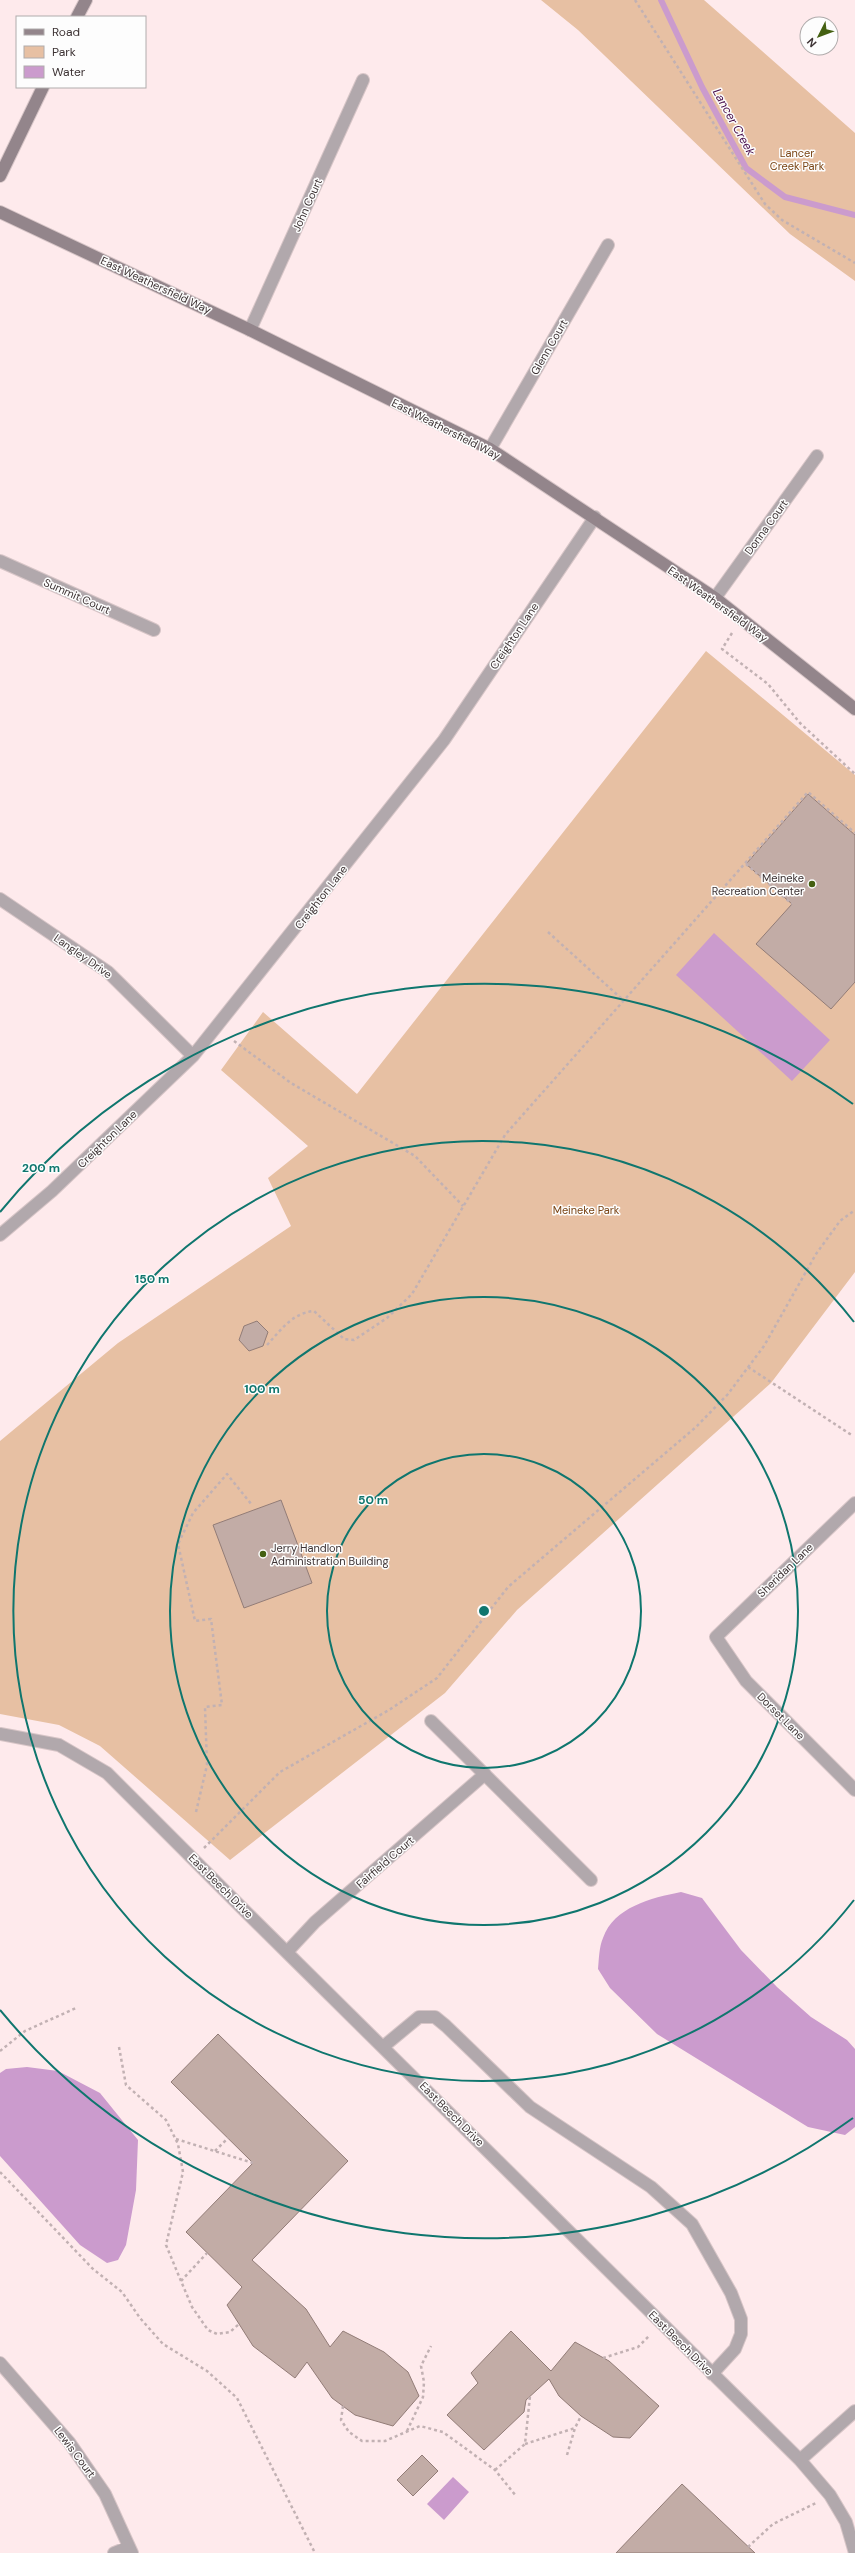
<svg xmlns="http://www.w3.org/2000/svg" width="855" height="2553" viewBox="0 0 855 2553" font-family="'DM Sans',sans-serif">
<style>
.green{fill:#e7c0a3}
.water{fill:#cb9bcd}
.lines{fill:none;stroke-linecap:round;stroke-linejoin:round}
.stream{stroke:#cb9bcd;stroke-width:6}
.building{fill:#c2aca6;stroke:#927c77}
.street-casing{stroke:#d7c5c7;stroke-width:14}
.secondary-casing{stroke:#d7c5c7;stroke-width:14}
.path{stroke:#c2b1b3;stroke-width:2.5;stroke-dasharray:3 3;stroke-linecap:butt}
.street{stroke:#b1a8ac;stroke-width:12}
.secondary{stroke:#93858b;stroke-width:12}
.ring{fill:none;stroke:#0f766e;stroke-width:2}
.poi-dot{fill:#446011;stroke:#fdfdfd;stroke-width:1.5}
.labels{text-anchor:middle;stroke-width:3;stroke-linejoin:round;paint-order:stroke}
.park-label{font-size:11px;fill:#7a4515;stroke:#fdfdfd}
.street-label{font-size:11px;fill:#3c3233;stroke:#fdfdfd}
.poi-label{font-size:11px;fill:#3c3233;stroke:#fdfdfd;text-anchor:end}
.water-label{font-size:12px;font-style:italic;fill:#460c4a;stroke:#fdfdfd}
.centre{fill:#0f766e;stroke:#fdfdfd;stroke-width:2}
.ring-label{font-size:12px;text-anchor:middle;font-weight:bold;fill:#0f766e;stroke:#fdfdfd;stroke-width:3;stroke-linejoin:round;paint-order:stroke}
</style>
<rect width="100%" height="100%" fill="#feeaec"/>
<path class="green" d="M541,0H704L855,133V281L790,234L578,30Z
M706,651L855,775V1272L771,1383L517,1610L445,1693L230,1860L100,1746L59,1725L0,1714V1441L118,1343L291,1226L268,1178L308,1146L221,1070L263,1012L357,1094Z"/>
<path class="water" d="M714,933L830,1040L792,1081L676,975Z
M681,1892L702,1898L741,1950L777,1987L811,2017L847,2040L855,2049V2127L845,2135L808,2127L657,2034L610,1988L598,1969C599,1959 599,1947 603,1938C614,1907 651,1898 681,1892Z
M27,2067L58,2071L100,2093L138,2140L136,2190L126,2245L118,2260L107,2263L80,2245L0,2156V2073L6,2069Z
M453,2477L469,2492L444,2520L427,2504Z"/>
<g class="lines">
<path class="stream" d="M661,0L702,87L746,168L785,197L855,215"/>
</g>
<path class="building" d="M808,794L855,835V982L831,1009L756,944L792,904L746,864Z
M257,1321L268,1332L263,1346L249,1351L239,1340L244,1326Z
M281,1500L312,1583L244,1608L213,1525Z
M218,2034L348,2161L252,2260L306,2309L330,2347L343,2331L384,2352L408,2372L419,2396L393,2426L355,2415L332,2398L307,2362L295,2378L253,2346L227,2305L242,2287L186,2232L253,2163L171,2082Z
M511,2331L551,2371L575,2342L609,2361L659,2406L630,2438L613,2437L581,2416L559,2396L549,2379L526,2400L524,2412L484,2450L447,2415L478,2383L471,2373Z
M422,2455L438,2471L413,2496L397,2480Z
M682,2484L755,2553H616Z"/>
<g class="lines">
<g class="street-casing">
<path id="street" d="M250,330L363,80
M490,449L608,245
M0,561L154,630
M715,598L817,456
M0,899L108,972L193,1056
M0,1235L52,1191L193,1056L444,740L595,517
M855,1503L716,1637L746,1681L855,1790
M431,1721L591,1880
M0,1734L59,1745L107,1773L248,1914L800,2460L830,2495L846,2522L855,2553
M287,1952L315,1922L485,1774
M384,2046L419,2017H435L446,2026L530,2107L651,2187L692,2224L731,2293L741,2319V2334L735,2349L712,2374
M0,2363L69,2442L105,2494L132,2553
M800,2460L855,2411
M114,2553L129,2547"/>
</g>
<g class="secondary-casing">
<path id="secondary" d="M77,17L86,0
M0,176L43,87
M0,212L250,330L490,449L715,598L855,709"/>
</g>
<path class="path" d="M635,0L765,204L782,220L855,263
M732,633L722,649L768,684L800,723L855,774
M746,864L792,904
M548,932L623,1000
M234,1041L291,1083L415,1156L463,1206
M267,1345C281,1330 292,1313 314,1311L344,1339L354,1340L387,1318L412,1294L505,1135L808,792L855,833
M748,1367L853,1436
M196,1812L207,1765L205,1707L222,1705L211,1619L195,1621L178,1544L193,1513L227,1474L252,1505
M204,1848L280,1772L389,1710L437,1678L508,1587L696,1427L728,1394L764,1346L816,1254L840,1221L855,1210
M119,2047L126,2085L166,2120L178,2144L183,2172L166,2245L181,2281L192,2307L208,2330L217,2334L230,2332L239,2324
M0,2051L25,2031L76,2008
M176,2139L253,2163
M215,2151L228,2138
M0,2172L93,2269L122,2292L140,2318L163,2344L207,2371L237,2398L315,2553
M181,2281L207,2253
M603,2358L638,2347L650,2335
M343,2406L341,2420L349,2432L362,2441H385L420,2426L443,2432L495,2470L516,2496
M407,2431L423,2397L424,2382L421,2366L431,2346
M525,2444L575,2428
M567,2455L575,2428L581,2416
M495,2470L525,2444L530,2396
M748,2547L773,2524L816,2503"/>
<use href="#street" class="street"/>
<use href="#secondary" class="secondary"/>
</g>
<g class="ring">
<circle cx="484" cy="1611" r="157"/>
<circle cx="484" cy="1611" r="314"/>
<path d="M854 1900A470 470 0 1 1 854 1322"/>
<path d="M853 2118A627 627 0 0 1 0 2010M0 1212A627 627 0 0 1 853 1104"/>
</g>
<g class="poi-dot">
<circle cx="812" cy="884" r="4"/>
<circle cx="263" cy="1554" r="4"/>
</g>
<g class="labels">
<g class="park-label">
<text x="797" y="157">Lancer<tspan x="797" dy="13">Creek Park</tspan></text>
<text x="586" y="1214">Meineke Park</text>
</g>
<g class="street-label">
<text transform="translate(307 205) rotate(-66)" y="4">John Court</text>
<text transform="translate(156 285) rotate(25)" y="4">East Weathersfield Way</text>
<text transform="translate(549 347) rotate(-60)" y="4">Glenn Court</text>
<text transform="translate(446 429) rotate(27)" y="4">East Weathersfield Way</text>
<text transform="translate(766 527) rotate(-54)" y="4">Donna Court</text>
<text transform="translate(77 596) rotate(24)" y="4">Summit Court</text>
<text transform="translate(718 604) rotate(36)" y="4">East Weathersfield Way</text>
<text transform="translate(514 636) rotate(-56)" y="4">Creighton Lane</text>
<text transform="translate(321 897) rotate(-52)" y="4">Creighton Lane</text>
<text transform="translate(83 956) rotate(35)" y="4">Langley Drive</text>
<text transform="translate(107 1139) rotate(-44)" y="4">Creighton Lane</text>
<text transform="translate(785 1570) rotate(-44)" y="4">Sheridan Lane</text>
<text transform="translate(781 1716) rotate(45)" y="4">Dorset Lane</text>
<text transform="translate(385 1862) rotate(-41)" y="4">Fairfield Court</text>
<text transform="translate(221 1886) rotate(45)" y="4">East Beech Drive</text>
<text transform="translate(452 2114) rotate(45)" y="4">East Beech Drive</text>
<text transform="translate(681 2343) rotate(45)" y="4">East Beech Drive</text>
<text transform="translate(75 2452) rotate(53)" y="4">Lewis Court</text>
</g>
<g class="poi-label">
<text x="804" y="882">Meineke<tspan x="804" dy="13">Recreation Center</tspan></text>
<text x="271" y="1552" text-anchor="start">Jerry Handlon<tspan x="271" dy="13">Administration Building</tspan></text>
</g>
<g class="water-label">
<text transform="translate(734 122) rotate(61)" y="4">Lancer Creek</text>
</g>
</g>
<circle cx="484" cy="1611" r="6" class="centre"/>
<g class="ring-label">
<text x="41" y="1172">200 m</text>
<text x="152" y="1283">150 m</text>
<text x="262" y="1393">100 m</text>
<text x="373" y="1504">50 m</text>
</g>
<rect x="16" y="16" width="130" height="72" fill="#fdfdfd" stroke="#b0acac"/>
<rect x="24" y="29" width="20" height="6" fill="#93858b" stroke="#b0acac"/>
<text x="52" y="36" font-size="12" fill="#3c3233">Road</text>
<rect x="24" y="46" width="20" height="12" fill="#e7c0a3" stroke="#b0acac"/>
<text x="52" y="56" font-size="12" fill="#3c3233">Park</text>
<rect x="24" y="66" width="20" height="12" fill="#cb9bcd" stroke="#b0acac"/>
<text x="52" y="76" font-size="12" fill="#3c3233">Water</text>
<g transform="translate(819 36) rotate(228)"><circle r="19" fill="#fdfdfd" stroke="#b0acac"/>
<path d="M0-3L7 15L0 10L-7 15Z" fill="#446011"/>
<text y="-6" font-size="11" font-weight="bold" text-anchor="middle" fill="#3c3233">N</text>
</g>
</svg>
